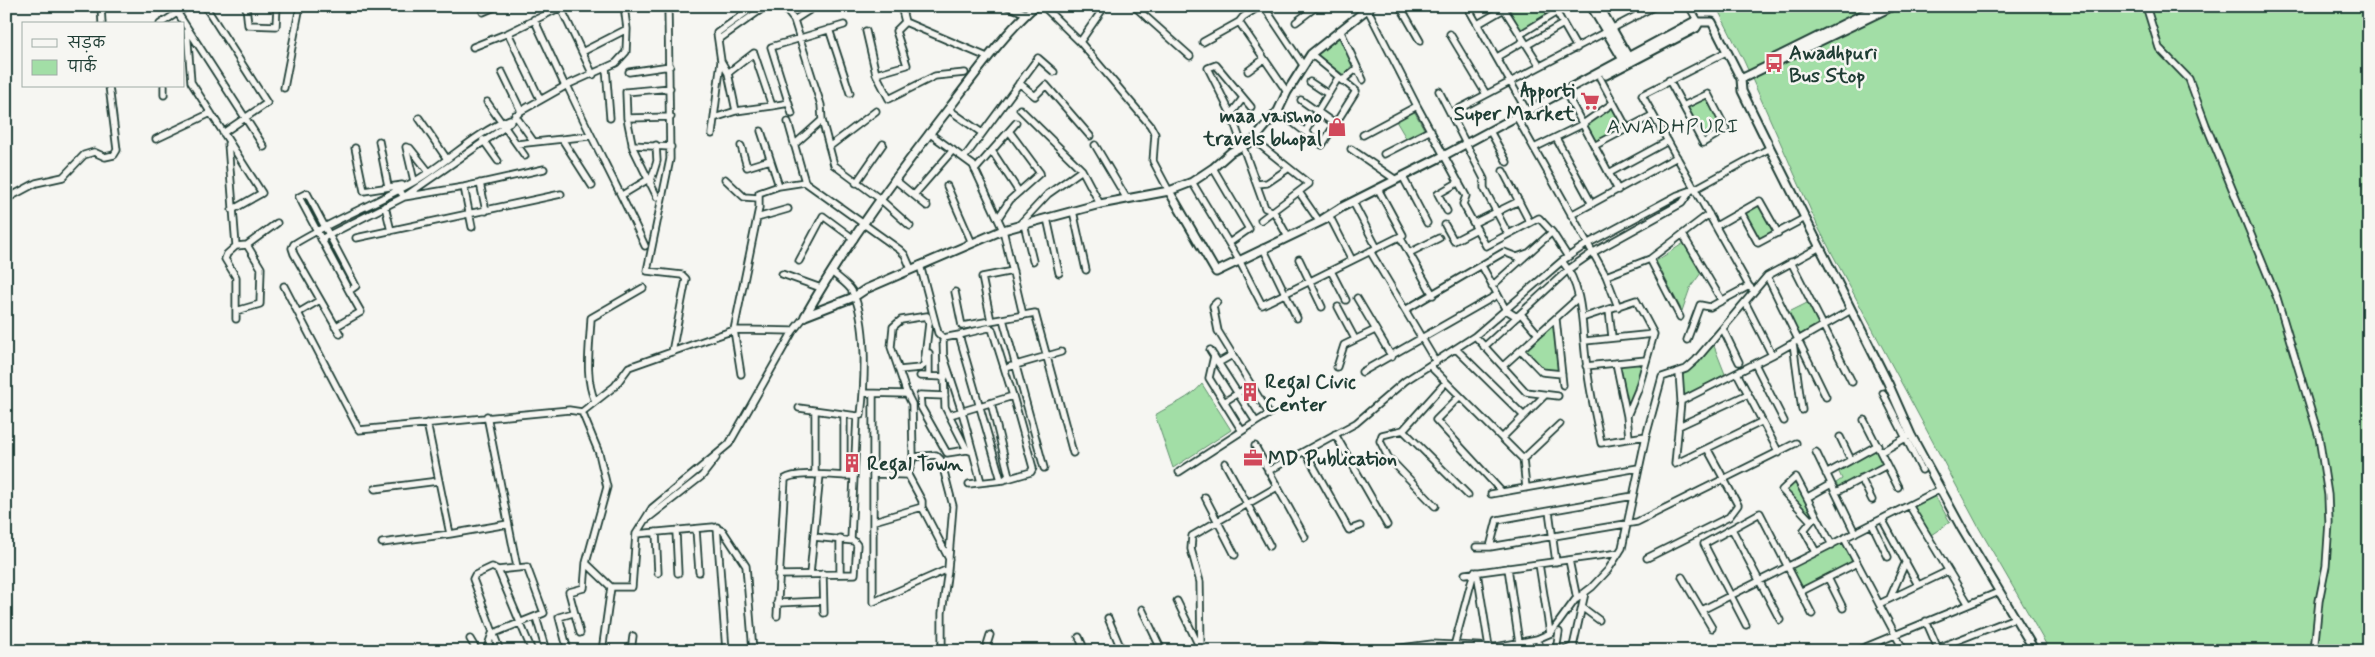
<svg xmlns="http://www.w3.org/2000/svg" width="2375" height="657" viewBox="0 0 2375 657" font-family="Mynerve,'Playpen Sans Deva',sans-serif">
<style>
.green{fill:#a2dea6;stroke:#608e6d}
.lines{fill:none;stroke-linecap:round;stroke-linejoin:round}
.minor-casing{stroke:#1f3d34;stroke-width:9}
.tertiary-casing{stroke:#1f3d34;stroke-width:11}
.minor{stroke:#f6f6f2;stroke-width:5.5}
.tertiary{stroke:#f6f6f2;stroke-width:7}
.labels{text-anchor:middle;stroke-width:5;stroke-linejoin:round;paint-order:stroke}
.poi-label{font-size:20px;font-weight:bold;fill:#1f3d34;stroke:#f6f6f2;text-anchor:start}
.neighbourhood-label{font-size:21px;letter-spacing:1px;fill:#1f3d34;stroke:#f6f6f2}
</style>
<rect width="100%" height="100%" fill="#f6f6f2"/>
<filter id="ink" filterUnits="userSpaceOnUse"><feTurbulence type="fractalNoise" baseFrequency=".02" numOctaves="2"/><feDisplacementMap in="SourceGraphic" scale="10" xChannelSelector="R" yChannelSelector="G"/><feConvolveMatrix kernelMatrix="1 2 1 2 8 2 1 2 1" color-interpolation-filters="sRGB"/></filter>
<g filter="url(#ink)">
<path class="green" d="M1513,6H1549L1552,12L1520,31L1507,10Z
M1716,6H2369V651H2050L1979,528L1819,229L1744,61Z
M1338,35L1353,64L1344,75L1316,54Z
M1706,97L1722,126L1703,139L1686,107Z
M1612,106L1624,126L1595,143L1585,124Z
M1414,111L1424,129L1406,138L1396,121Z
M1760,204L1776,231L1760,240L1744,213Z
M1684,243L1701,273L1690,288L1682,311L1656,261Z
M1809,302L1819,323L1799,335L1787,313Z
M1553,324L1559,371H1546L1525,350Z
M1714,346L1725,374L1683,397L1681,377Z
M1643,363L1627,413L1619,366Z
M1202,384L1231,430L1173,468L1155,415C1171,405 1191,398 1202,384Z
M1875,449L1882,464L1839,488L1836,483L1842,479L1838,470Z
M1795,480L1813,514L1811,517L1784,490Z
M1935,496L1950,522L1931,535L1913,506Z
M1843,542L1852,562L1800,588L1790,568Z"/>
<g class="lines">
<g class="minor-casing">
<path id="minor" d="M101,6L102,24
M205,6L267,103L223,133
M246,6L248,25L276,26L277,6
M560,6L593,75
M668,6L670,159L647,271L682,275L686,279L672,352
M783,6L794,20L821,105L822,120L834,165L880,199L910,226
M901,6L905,22L987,57
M1007,6L1027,14
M1043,6L1080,42L1150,125L1155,134L1153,161L1169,191
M1134,6L1190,56
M1261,6L1265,8L1303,65
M1366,6L1417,106L1466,196L1463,204L1486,246L1539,218L1552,232L1568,257
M1400,6L1420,41
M1467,6L1528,113
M1553,6L1577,48
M1634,6L1639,15
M1689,6L1699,23
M2146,6L2159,48L2189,79L2206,125L2277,298L2319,437L2328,495L2329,522L2326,566L2319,601L2314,651
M1504,9L1540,66
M177,12L264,147
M483,12L497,6
M534,19L565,86
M794,20L816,6
M1239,22L1243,17L1260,6
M1296,22L1317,6
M160,24L188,6
M1478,24L1509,6
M829,29L850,93
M187,30L191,82L262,193L232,210
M1340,30L1363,80
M866,31L876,74L889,99L935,76L965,73
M1450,34L1486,94
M1521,34L1557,12
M718,40L766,6
M1080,42L1105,6
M1203,42L1239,22L1287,92
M1527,45L1563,24
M473,47L508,33
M582,52L627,29L624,6
M1726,52L1642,95L1749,286L1754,291
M1497,57L1524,41
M721,61L728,73L736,111
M606,68L610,118
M1248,71L1264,59
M502,72L521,111
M629,72L670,66
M876,74L907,65L896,31L905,22
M1600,78L1627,128
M1669,80L1703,143L1726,129L1708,94L1683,106
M1342,81L1357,68
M1310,82L1328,94
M1019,83L1035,96L1046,85L1090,136
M567,85C592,140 621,192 645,246
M164,86V95
M284,88L300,6
M670,88L626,92L627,118L671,117
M1439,91L1484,179V188L1508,234
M1567,95L1618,190
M540,99L508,33L563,6
M1301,100L1335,124
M487,102L525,156
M772,106L789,103
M1251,107L1216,65L1208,68L1231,114L1265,208L1274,212L1288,237
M948,109L982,133
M1020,109L1082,170L1100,204
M1278,111L1322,145L1356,91L1311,54
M1451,113L1655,6
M792,114L771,47L844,25
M1231,114L1243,98
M515,115L534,142
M1516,116L1606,276L1618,307
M419,118L447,159
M627,118L633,148L657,197
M714,118L736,111L772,106L754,53L728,73
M788,122L805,182
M761,131L779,186
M1305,132L1338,78
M929,133L973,165L1003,230L1023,315
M1491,133L1507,162
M712,134L721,61L717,33L755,6
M1363,135L1417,106
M1556,138L1592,204
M156,139L211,113
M562,139L592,186
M483,140L498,161
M1254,140L1309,184L1261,220
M379,141L388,186
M228,144L236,246L247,245L277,223
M517,144L590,136
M632,145L671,147
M794,145L822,120
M1095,145L1127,199
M741,146L747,167L770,160
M1594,146L1653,115
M829,147L876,111
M355,148L364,191L402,185
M1534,148L1583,124L1613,103
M1351,149L1396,180
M992,151L1019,192
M1384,154L1431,130
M964,158L1038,58L1054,72
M1213,168L1249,229L1229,243
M975,170L1016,123
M1503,171L1529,221
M1609,173L1668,141
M725,179L744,197L758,198
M894,179L927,206
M1404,179L1427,223
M414,181L406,147L410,148L429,172
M1192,182L1239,260L1262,305L1403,235L1378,189
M480,183L486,211
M856,183L883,144
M650,184L657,161L656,145
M1257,184L1267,183L1289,168
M947,186L972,243
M464,187L472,227
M399,189L404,197L464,187L544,169
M1299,192L1319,221
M307,193L356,286L349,291L299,197Z
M622,195L647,180
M914,195L953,150
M6,199L36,183L63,177L84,155L94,152L105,157L114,155L117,150L109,86
M1353,202L1377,248
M385,206L391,231
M1073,211L1086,270
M1447,211L1438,194L1459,182
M1741,212L1758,243L1805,218
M1571,215L1677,157
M1330,217L1352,260
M757,218L788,209
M998,218L1010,200L1040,173L1009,131
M1047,218L1059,273
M1474,223L1519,201
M1020,224L1048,194L1082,170
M1024,224L1033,261
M1445,225L1454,241L1477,229
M1716,226L1760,201L1778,233
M1683,235L1722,301
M1400,237L1433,295
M356,238L561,194
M321,239L404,197L505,127L521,111L567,85L616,63L626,52L627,29
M236,246L227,254L225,259L236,277V319
M1263,248L1297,318
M1370,251L1436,362
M1409,253L1439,238
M1299,259L1322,307
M1650,259L1680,317
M799,261L823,216L854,239
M1562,261C1586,290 1581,332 1587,367C1590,393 1596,418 1601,443L1646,436
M1791,262L1852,382
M920,265L938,333L943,338L959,335L1001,480
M1482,266L1506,310L1517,317
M1331,271L1346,300
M832,272C838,278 848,284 852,291C868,322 865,381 861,415L857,416L851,539
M782,274L821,288
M1606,276L1650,259L1709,214
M1767,276L1826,397
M284,286L359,430L569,410L582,412L615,386L629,367L734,330L793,331
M1492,286L1552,232
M955,292L962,326L1035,313L1073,453
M1357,298L1392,357
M1745,302L1772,355
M1338,307L1355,339
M1405,310L1504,252L1517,257L1528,253
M1609,310L1612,337
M236,311L260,304L261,268L247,245
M298,313L320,300
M1521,314L1538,334
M1582,318L1636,300L1654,334L1638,390L1627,416L1629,438
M1003,319L1044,468
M1556,319L1563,385
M991,321L982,277L1013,271
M335,327L361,312L349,291
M1723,329L1739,362
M340,334L294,254L292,248L294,244C333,220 377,203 417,180C449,161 475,133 510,119
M1475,336L1526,392L1558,396
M943,338L945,407L967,450L973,452
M1687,340L1700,305L1710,307L1749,286
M1585,341L1654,334
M1793,343L1802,410
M1484,347L1569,269L1592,253L1682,203L1689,193
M1456,349L1524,416
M1210,350L1256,422L1269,414L1218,331L1213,306L1217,302
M1521,350L1542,372L1562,374
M929,353V376
M1214,356L1209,378L1242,431
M944,357L962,412L981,482
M1218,363L1232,355
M1616,363L1627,416
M1755,364L1784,421
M1430,366L1523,459
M1503,366L1578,298
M1586,366L1646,360
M1009,367L1061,352
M1337,367L1344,345L1375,330
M899,370L920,368L924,365L929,323L927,316L901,320L893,327L891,347L907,394
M1362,372L1497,295
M1679,372L1681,401L1675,464L1761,422
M1737,373L1779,453
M741,374L734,330L759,208V193L779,186L805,182L900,250L905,255L911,269
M920,376L945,377
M1445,383L1403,430L1468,495
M864,393L907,394L912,404L913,457L908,475L874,474
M1883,393L1922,470
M873,394V602L948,569L953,506L941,460L936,455L913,457
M945,396L920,395L921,407L947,453L967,450
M1459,397L1436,420L1502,492
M595,401C584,378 590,344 591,318L643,288
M1681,401L1772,355L1851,310
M1224,402L1251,385
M799,408L857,416
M950,415L1013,396L992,329L988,328L959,335
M487,416L517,567
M1864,420L1898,487
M1679,426L1748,394
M1403,430L1382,435L1380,441L1388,457L1435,506
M1335,434L1387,525
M1840,437L1851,460
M1502,438L1545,395
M1255,446L1305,537
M1305,451L1349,530L1360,526
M1816,452L1855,533
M1881,452L1909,436
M1225,463L1270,546
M1268,471L1356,423L1405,381L1475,336L1562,261L1587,244L1678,195L1695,189L1770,148
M1179,472L1256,422
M1826,474L1878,445
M815,475V411
M844,476V415
M1861,478L1872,500
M1007,479L1031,472L1033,468L1013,396
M969,484L1004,480L1009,476L991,403
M1526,488L1523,459L1560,424
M375,489L438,481
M1836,492L1887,465
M1491,494L1638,468
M1205,497L1235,555
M1808,497L1831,484
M1909,505L1968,603
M922,507L949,559
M1549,511L1556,562
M647,519L702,476L716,458
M1813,519L1804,530L1816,552
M1882,519L1918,585
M874,521L922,507V501L908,475
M1811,521L1782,490L1796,477L1832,545
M1872,524L1888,557
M717,527L726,651
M696,529L699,572
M1732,529L1780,620
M676,531L678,573
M656,532L658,573
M450,534L508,524
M636,534L713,527L723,531L746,566L753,651
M840,538V574
M1844,538L1904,651
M382,543L450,534L427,423
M1476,547H1490L1637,522L1796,443
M1490,547L1497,520L1633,496
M1647,558L1729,517L1738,505L1708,450
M1569,560L1577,599
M586,563L611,587H632L636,534L652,508L729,444L793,331L805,316
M1539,564L1550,633
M1508,568L1519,643
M498,570L492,567L475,575L473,579L500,651
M1477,572L1489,647
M810,574L820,475
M823,574L824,613
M1465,574L1619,553
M778,575L855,574L857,545L854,541L814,537
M1682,577L1712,628
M1828,578L1843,608
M1800,592L1857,563
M1890,598L1906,561
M1177,601L1200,648
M777,603L823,601
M1879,604L1948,571
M1583,608L1599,620
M1142,609L1162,651
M1702,610L1941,489
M777,616L785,479C796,471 838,476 853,476
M536,617L546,651
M1108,618L1122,651
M1926,621L1939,651
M1746,625L1704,544L1760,513L1812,614
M580,633L569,592L584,588L586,563L607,487L599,453L582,412
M1079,637L1085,651
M470,639L477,651
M1539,644L1543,651
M1307,646L1378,651L1432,644L1496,647L1537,639L1551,633L1575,600L1592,587L1608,570L1622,548L1646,436L1662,377L1686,369L1696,360L1767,276L1820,247
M1454,646L1474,572
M1938,648L2015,618
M1508,650L1509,651
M486,651L492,634L544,613L527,567L498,570L532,651
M568,651L559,617L573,613
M602,651L611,587
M631,651L633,636
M942,651V613L948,569
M985,651L990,635
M1201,651L1200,582L1191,549L1192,536L1277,487
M1556,651L1559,632
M1562,651L1574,646
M1572,651L1585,593
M1856,651L1999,592"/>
</g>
<g class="tertiary-casing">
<path id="tertiary" d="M1591,6L1625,63
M1599,6L1631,62
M1774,63L1775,58L1880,6
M1606,75L1696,28L1699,23
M1741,79L1893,6
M1169,191L1192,182L1213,168L1231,152L1254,140L1278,111L1287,92L1311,54L1371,6
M1323,219L1342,207L1445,155L1693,22H1712L1741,79L1742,91L1770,148L1888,383L1911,435L1962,529L2035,651
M805,316L854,297L866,289L1003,230L1100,204L1169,191L1216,272L1328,218
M805,316C847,242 898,174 950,107C977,72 1002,36 1035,6"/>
</g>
<use href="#minor" class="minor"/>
<use href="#tertiary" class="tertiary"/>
</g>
</g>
<defs>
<g id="bus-bare" transform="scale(1.5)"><path d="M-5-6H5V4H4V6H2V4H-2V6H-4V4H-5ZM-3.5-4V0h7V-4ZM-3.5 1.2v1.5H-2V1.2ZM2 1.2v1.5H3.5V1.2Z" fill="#d1495b" stroke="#f6f6f2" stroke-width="2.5" paint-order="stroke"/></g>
<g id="supermarket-bare" transform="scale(1.5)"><path d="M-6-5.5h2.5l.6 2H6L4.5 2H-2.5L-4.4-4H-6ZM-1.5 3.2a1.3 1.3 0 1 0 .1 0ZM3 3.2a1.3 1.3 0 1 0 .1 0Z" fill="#d1495b" stroke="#f6f6f2" stroke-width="2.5" paint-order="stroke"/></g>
<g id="shop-bare" transform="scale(1.5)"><path d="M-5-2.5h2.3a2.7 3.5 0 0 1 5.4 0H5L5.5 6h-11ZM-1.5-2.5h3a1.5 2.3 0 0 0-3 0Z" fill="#d1495b" stroke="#f6f6f2" stroke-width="2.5" paint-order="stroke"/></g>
<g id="building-bare" transform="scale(1.5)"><path d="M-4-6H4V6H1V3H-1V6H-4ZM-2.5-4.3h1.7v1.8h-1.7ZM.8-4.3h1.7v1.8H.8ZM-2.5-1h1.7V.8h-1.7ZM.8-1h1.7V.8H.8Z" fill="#d1495b" stroke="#f6f6f2" stroke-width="2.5" paint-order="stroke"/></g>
<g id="office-bare" transform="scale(1.5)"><path d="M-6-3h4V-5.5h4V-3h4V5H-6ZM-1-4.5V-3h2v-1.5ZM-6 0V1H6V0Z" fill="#d1495b" stroke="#f6f6f2" stroke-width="2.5" paint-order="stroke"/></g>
</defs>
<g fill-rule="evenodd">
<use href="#bus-bare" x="1774" y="63"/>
<use href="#supermarket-bare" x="1590" y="101"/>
<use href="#shop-bare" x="1337" y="127"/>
<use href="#building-bare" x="1250" y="392"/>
<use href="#office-bare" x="1253" y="458"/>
<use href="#building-bare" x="852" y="463"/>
</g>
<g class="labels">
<g class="poi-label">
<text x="1789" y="59">Awadhpuri<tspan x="1789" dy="23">Bus Stop</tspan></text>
<text x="1575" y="97" text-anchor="end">Apporti<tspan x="1575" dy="23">Super Market</tspan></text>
<text x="1322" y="122" text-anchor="end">maa vaishno<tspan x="1322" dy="23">travels bhopal</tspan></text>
<text x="1265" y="388">Regal Civic<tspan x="1265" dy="23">Center</tspan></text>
<text x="1268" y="465">MD Publication</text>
<text x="867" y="470">Regal Town</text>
</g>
<g class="neighbourhood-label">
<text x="1673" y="133">AWADHPURI</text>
</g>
</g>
<rect width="2375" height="657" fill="none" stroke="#f6f6f2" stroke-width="25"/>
<rect x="12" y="12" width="2350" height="632" fill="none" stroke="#1f3d34" stroke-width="2" filter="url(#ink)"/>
<rect x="22" y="22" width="162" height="65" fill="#f6f6f2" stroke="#a0aca6"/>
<rect x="32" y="39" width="25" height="8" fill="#f6f6f2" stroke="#a0aca6"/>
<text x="68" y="48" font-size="15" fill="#1f3d34">सड़क</text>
<rect x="32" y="60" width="25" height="15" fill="#a2dea6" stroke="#a0aca6"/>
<text x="68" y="72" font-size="15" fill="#1f3d34">पार्क</text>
</svg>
